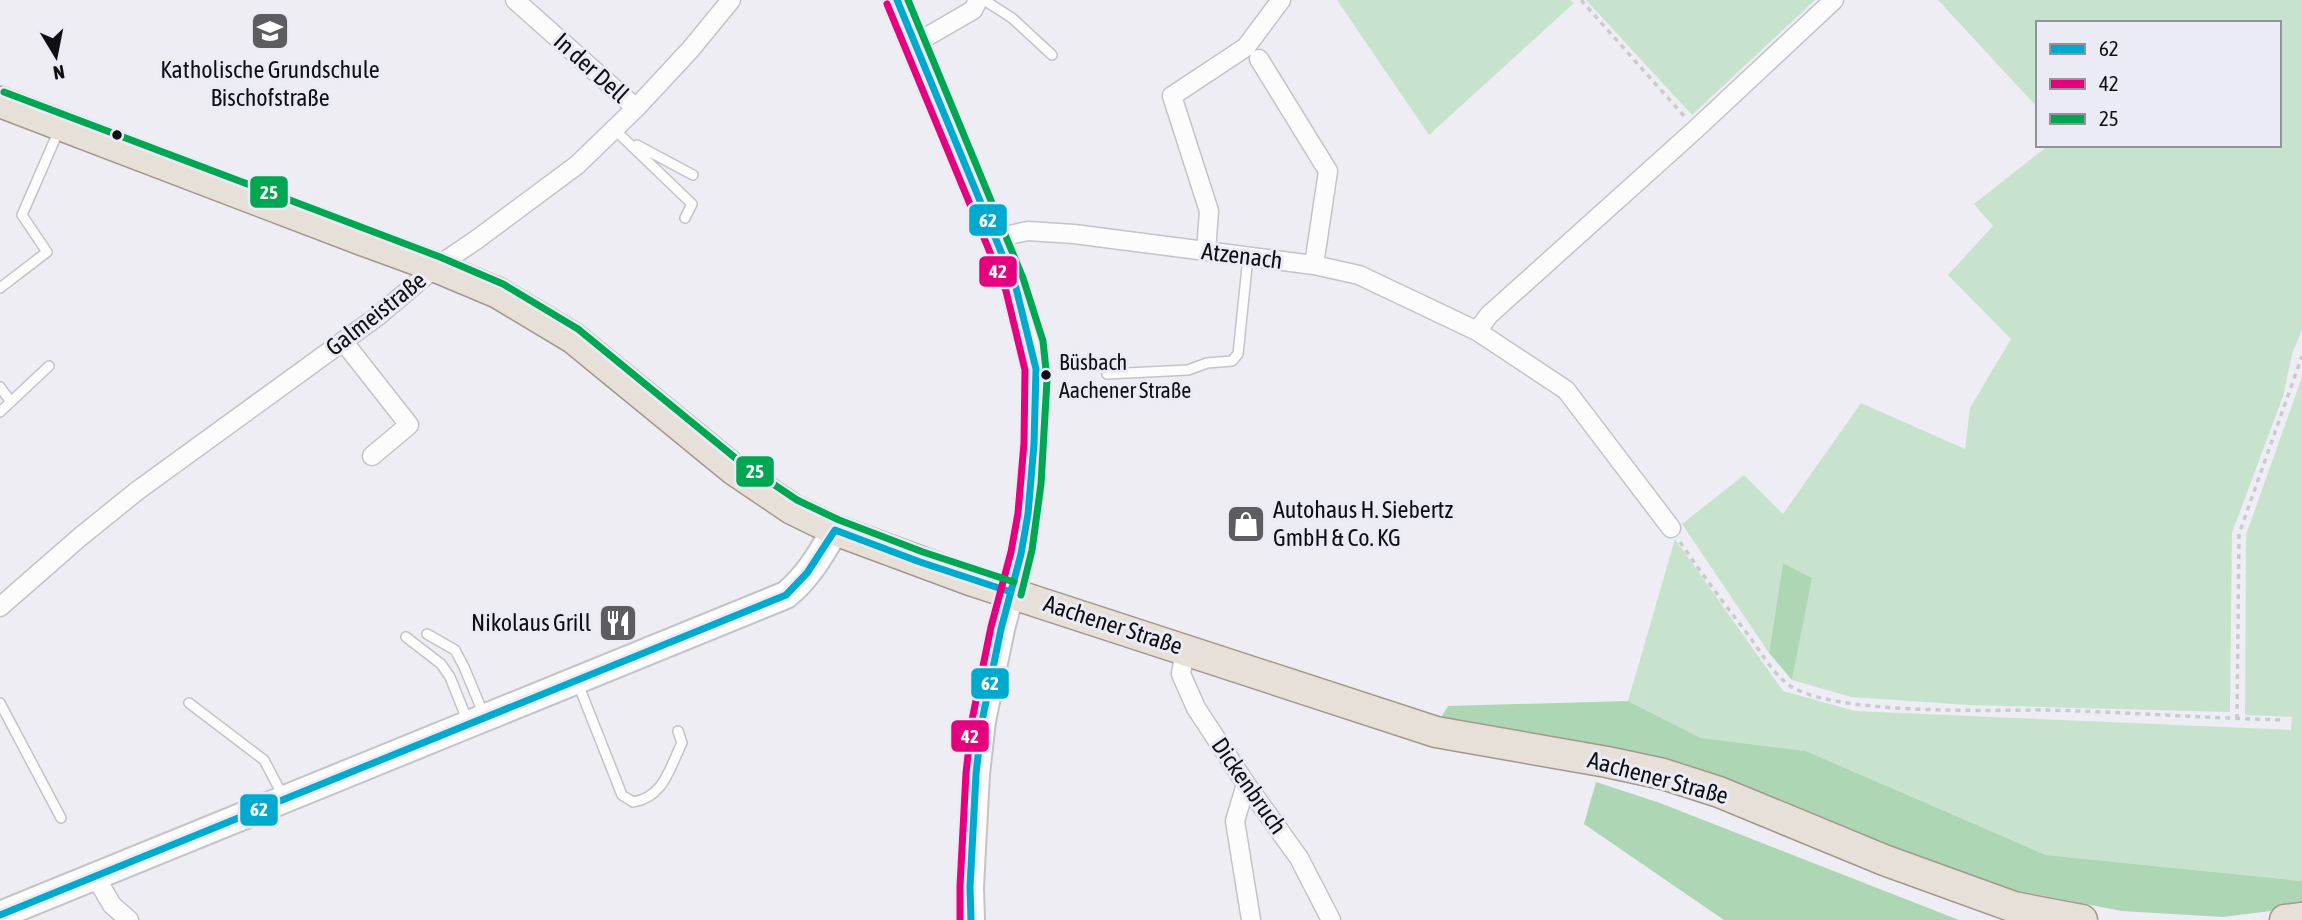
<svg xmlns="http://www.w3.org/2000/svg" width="2302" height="920" viewBox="0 0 2302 920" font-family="'Asap Condensed',sans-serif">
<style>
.green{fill:#c8e3cd}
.forest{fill:#add6b4}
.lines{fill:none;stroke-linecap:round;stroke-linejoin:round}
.lane-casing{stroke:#c3c3c8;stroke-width:12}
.street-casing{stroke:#c3c3c8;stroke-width:21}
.secondary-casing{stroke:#c3c3c8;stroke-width:30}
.primary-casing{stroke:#a3988c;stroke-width:33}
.path{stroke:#cbcbcd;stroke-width:3.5;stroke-dasharray:5 5;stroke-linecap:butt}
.lane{stroke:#fcfcfd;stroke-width:9}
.street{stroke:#fcfcfd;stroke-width:18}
.secondary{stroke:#fcfcfd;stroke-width:26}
.primary{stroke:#e7e0d9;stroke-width:30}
.bus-1-casing{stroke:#ebebf5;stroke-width:12}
.bus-2-casing{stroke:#ebebf5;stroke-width:12}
.bus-3-casing{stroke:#ebebf5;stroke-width:12}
.bus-1{stroke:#00a9ce;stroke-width:7}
.bus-2{stroke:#e5007d;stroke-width:7}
.bus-3{stroke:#00a651;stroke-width:7}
.bus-dot{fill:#0f0f12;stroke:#ebebf5;stroke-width:2.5}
.labels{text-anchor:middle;stroke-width:6;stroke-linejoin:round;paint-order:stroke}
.bus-label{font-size:22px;fill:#0f0f12;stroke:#ebebf5;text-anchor:start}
.street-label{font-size:24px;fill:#0f0f12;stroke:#ebebf5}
.poi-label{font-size:24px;fill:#0f0f12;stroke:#ebebf5}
.line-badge{stroke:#ebebf5;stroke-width:2.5}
.badge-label{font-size:19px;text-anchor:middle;font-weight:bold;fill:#fff}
</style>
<rect width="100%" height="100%" fill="#ededf3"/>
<path class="green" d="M1337,0H1570L1574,3L1429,135Z
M1586,0H1815L1692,115Z
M1938,0H2302V330L2292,354L2283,396L2232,533L2230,712L1968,705L1851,697L1792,680L1811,578L1783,563L1769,653L1682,524L1744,475L1783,514L1861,403L1965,449L1970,408L2011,339L1948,275L1993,226L1974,204L2049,145H2279V23H2038V108Z
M2302,377V881L2046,855L1806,751L1701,738L1628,701L1675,539L1783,691L1855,711L2291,730L2292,717L2245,715L2246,535Z"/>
<path class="forest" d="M1783,563L1812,578L1792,680L1769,653Z
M1628,701L1701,738L1806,751L2046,855L2302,881V907L2223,917L2122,911L1998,887L1667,760L1437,724L1448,706Z
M1596,782L1660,803L1959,920H1724L1584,824Z"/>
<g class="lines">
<g class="lane-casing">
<path id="lane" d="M984,0L1012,18L1052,55
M614,129L692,204L685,218
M637,145L693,175
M0,288L47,252L22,215L59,130
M1107,374L1188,370L1207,363L1232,361L1238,354L1248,257
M0,387L11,402
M0,412L49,366
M427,634L455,650L464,667L484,715
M406,637L441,664L450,677L468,722
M578,684L622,795L633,802C664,797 669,769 682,743L678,731
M0,703L61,818
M189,703L264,760L283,796"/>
</g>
<g class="street-casing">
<path id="street" d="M515,0L636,108
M916,43L973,10L978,0
M1259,59L1328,171L1314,265
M995,238L1028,231L1074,234L1314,265L1359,275L1477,331L1566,390L1671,528
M1206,251L1209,211L1172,96L1246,47L1281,0
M1477,331L1489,315L1696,129L1834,0
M343,341L409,425L372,456
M0,607L80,537L137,491L378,316L436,267L476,240L577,165L636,108L690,50L731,0
M1185,649L1181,674L1196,708L1246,784L1299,858L1331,920
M1246,784L1235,821L1251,920
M95,876L112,905L129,920"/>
</g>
<g class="secondary-casing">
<path id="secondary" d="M897,0L1016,288L1030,338L1036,369L1034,444L1028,514L1021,554L1001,629L982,721L976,774L970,887L971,920
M0,915L786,595C808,577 821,554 835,530"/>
</g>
<g class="primary-casing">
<path id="primary" d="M0,102L362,240L436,267L498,293L573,338L733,469L792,509L835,530L970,580L1436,732L1607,762L1663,774L1719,792L1884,860L2014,907L2082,920
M2285,920L2302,918"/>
</g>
<path class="path" d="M1581,0L1684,116
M1680,542C1702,574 1725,605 1749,636C1760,651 1771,670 1785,682C1822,716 1993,710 2046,710C2126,712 2205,718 2285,720
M2237,719L2239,534L2302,356"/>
<use href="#lane" class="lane"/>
<use href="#street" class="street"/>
<use href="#secondary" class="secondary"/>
<use href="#primary" class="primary"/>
<g class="bus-1-casing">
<path id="bus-1" d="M897,0L1016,288L1036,369L1034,444L1028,514L1021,554L1001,629L982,721L976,774L970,887L971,920
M0,915L786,595L807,573L835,530L920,562L1011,592"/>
</g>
<g class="bus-2-casing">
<path id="bus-2" d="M887,4L1006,291L1025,370L1024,443L1018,513L1011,552L991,627L972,720L966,773L960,886V920"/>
</g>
<g class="bus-3-casing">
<path id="bus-3" d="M908,0L1023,278L1043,341L1047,380L1041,484L1032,550L1021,595
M4,92L440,257L503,284L578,329L739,461L797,500L839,520L923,552L1014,582"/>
</g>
<use href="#bus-1" class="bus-1"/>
<use href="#bus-2" class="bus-2"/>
<use href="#bus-3" class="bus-3"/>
</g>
<defs>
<g id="school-square" transform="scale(2.0125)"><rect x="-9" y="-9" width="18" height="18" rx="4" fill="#5d5d61" stroke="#ebebf5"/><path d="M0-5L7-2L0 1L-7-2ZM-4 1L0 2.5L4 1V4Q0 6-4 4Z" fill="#fff"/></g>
<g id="shop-square" transform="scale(2.0125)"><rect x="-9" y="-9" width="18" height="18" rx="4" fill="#5d5d61" stroke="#ebebf5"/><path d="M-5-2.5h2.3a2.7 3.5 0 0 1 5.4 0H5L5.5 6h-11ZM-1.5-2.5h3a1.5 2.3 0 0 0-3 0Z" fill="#fff"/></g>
<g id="restaurant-square" transform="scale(2.0125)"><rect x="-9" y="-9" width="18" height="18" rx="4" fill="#5d5d61" stroke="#ebebf5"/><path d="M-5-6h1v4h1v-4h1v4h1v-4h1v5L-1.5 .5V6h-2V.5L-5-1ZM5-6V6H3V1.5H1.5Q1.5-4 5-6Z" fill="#fff"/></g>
</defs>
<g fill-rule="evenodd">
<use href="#school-square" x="270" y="31"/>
<use href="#shop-square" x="1246" y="524"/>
<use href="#restaurant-square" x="618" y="623"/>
</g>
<g class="bus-dot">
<circle cx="117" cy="135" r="6"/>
<circle cx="1046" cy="375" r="6"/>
</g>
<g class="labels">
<g class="bus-label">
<text x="1059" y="370">Büsbach<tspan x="1059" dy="28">Aachener Straße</tspan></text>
</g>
<g class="street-label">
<text transform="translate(591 68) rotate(42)" y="8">In der Dell</text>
<text transform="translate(1242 256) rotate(7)" y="8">Atzenach</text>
<text transform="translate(376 314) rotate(-38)" y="8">Galmeistraße</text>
<text transform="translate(1113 625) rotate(18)" y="8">Aachener Straße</text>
<text transform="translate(1658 778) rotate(15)" y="8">Aachener Straße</text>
<text transform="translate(1249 786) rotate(55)" y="8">Dickenbruch</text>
</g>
<g class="poi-label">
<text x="270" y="78">Katholische Grundschule<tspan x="270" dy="28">Bischofstraße</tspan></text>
<text x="1273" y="518" text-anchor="start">Autohaus H. Siebertz<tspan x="1273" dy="28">GmbH &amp; Co. KG</tspan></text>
<text x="591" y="631" text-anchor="end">Nikolaus Grill</text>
</g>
</g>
<g class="line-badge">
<rect x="249" y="175" width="40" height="34" rx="7" fill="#00a651"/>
<rect x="968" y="203" width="40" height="34" rx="7" fill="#00a9ce"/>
<rect x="978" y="255" width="40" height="33" rx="7" fill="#e5007d"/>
<rect x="735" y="455" width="40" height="33" rx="7" fill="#00a651"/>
<rect x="970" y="667" width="40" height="33" rx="7" fill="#00a9ce"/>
<rect x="950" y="719" width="40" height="34" rx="7" fill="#e5007d"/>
<rect x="239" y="793" width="40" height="34" rx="7" fill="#00a9ce"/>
</g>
<g class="badge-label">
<text x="269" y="199">25</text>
<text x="988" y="227">62</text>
<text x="998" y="278">42</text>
<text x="755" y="478">25</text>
<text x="990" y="690">62</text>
<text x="970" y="743">42</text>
<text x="259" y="816">62</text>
</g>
<rect x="2036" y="21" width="245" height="126" fill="#ebebf5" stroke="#93939a" stroke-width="2"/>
<rect x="2050" y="44" width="35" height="10" fill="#00a9ce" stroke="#93939a" stroke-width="2"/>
<text x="2099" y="56" font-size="21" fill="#0f0f12">62</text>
<rect x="2050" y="79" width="35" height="10" fill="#e5007d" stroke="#93939a" stroke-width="2"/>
<text x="2099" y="91" font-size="21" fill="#0f0f12">42</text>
<rect x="2050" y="114" width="35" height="10" fill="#00a651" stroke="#93939a" stroke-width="2"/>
<text x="2099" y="126" font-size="21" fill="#0f0f12">25</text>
<g transform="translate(56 56) rotate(170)" stroke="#ebebf5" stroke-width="5" paint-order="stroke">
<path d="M0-5L12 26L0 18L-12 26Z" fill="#0f0f12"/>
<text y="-10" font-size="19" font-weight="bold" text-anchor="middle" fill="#0f0f12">N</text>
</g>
</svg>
